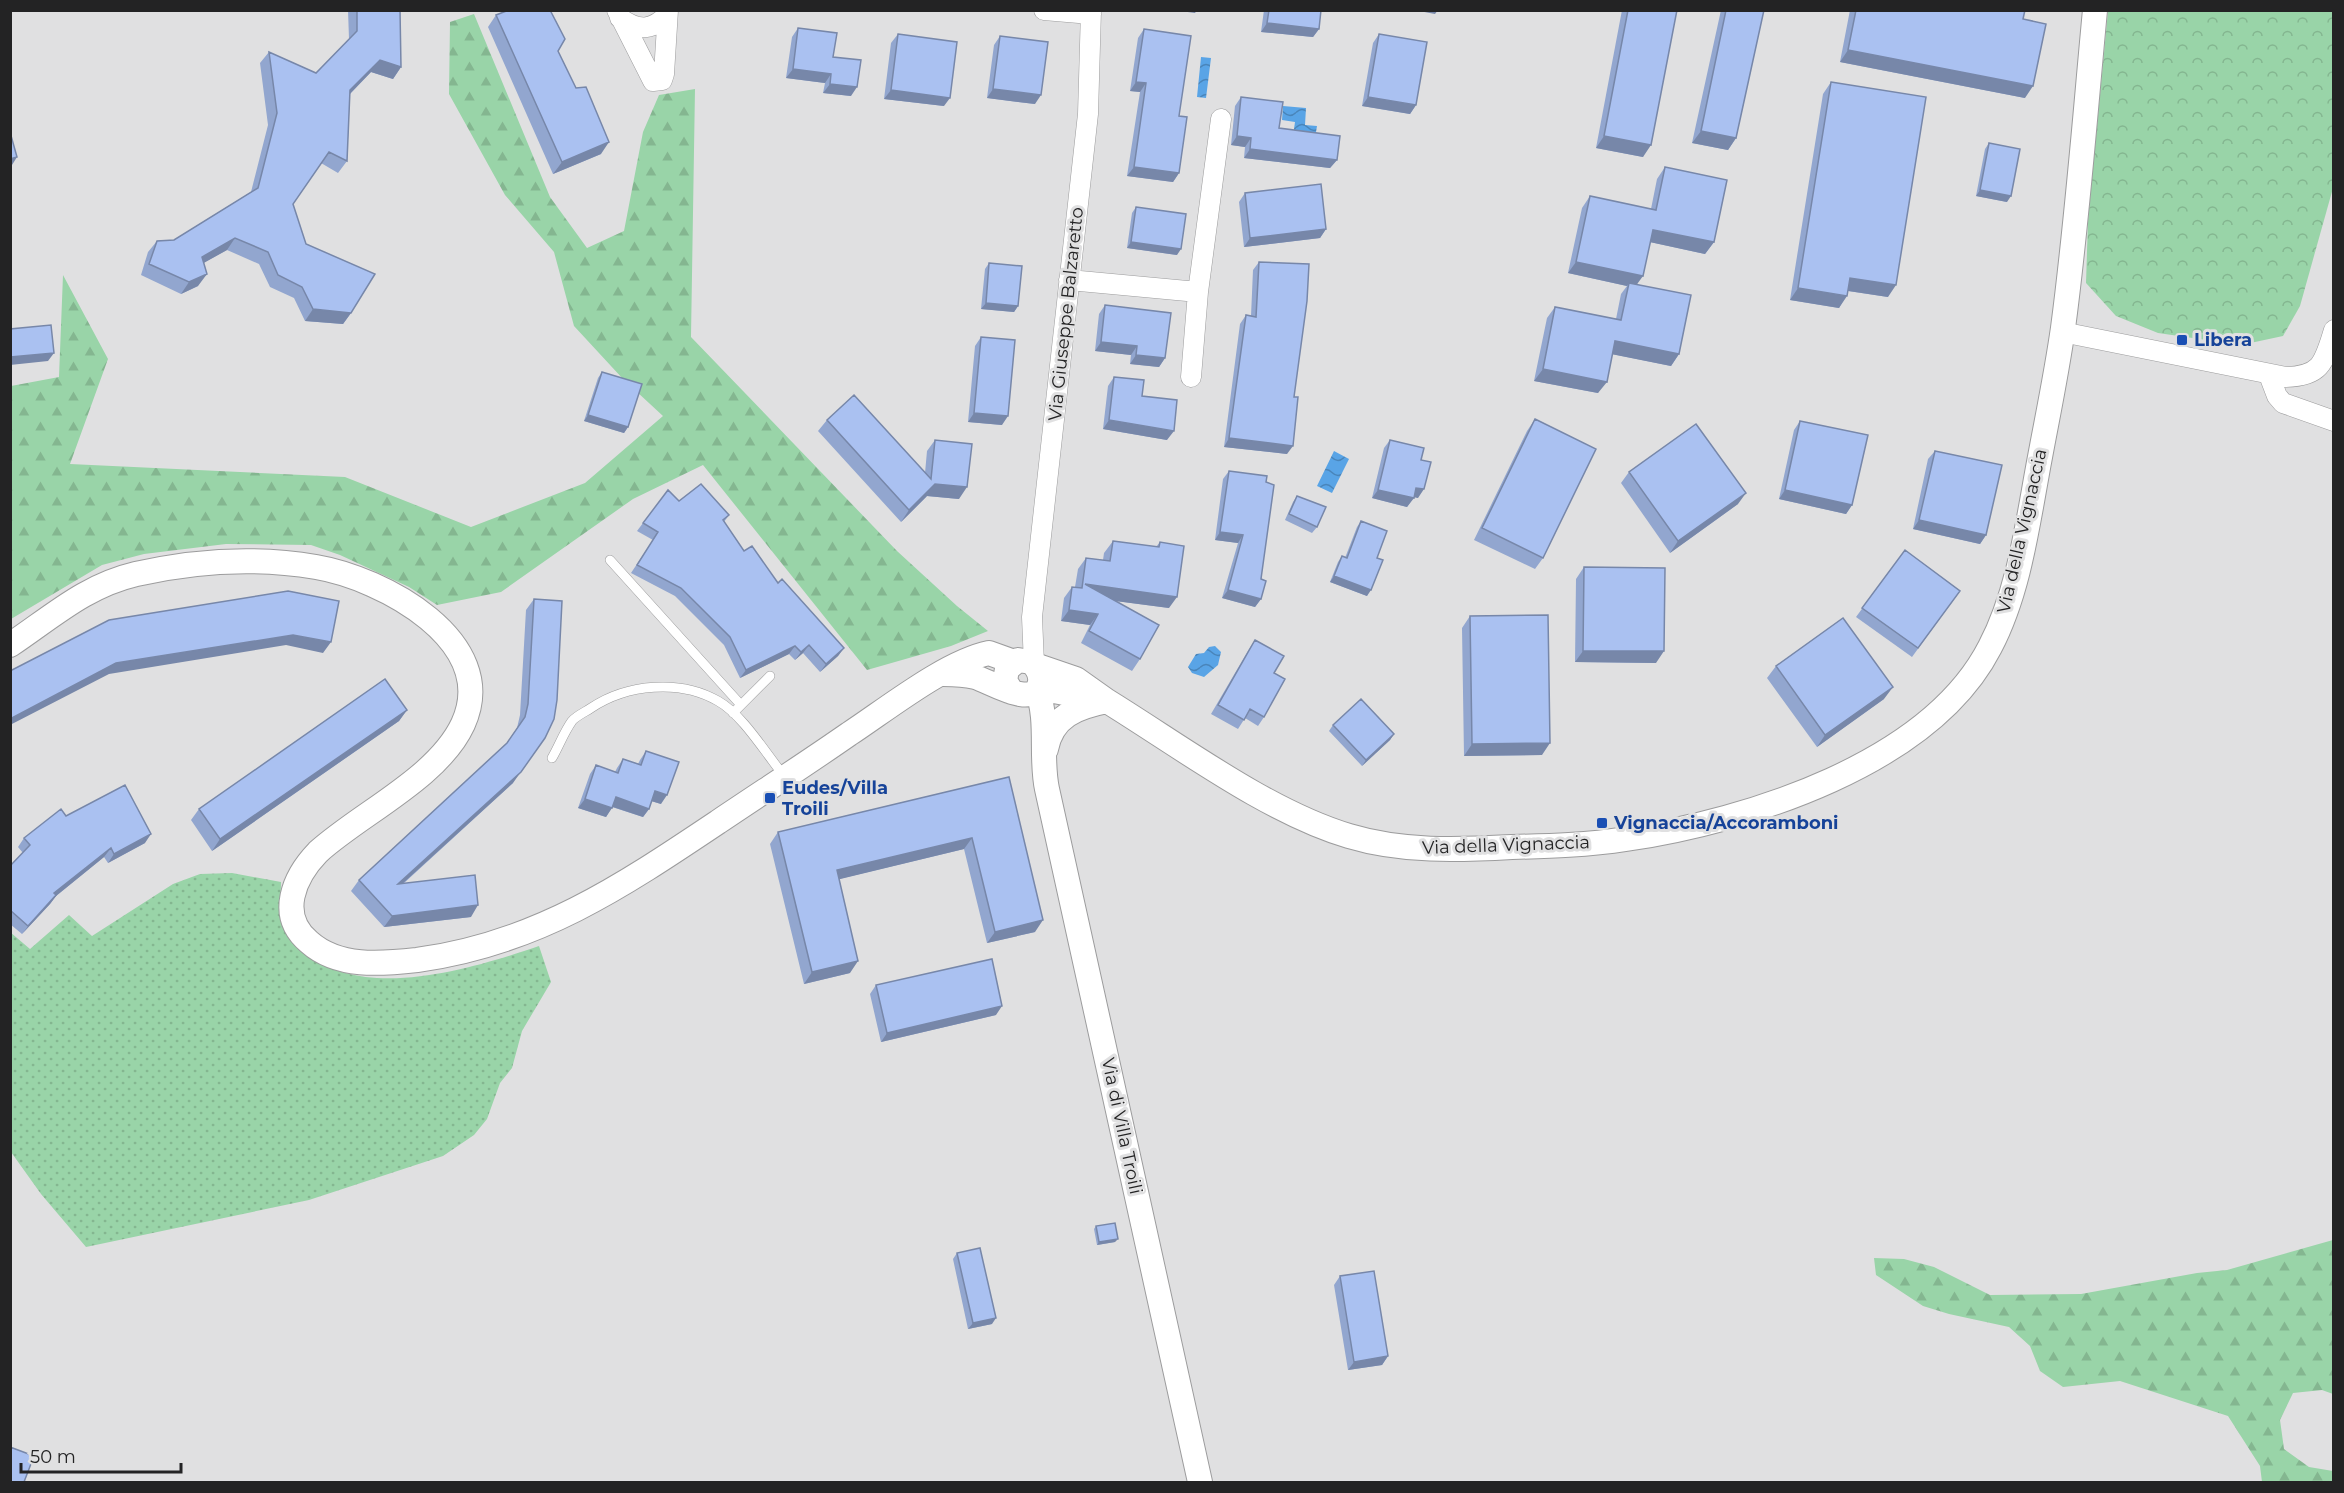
<svg xmlns="http://www.w3.org/2000/svg" width="2344" height="1493" viewBox="0 0 2344 1493" font-family="Montserrat,sans-serif">
<style>
.grass{fill:url(#grass-dots)}
.forest{fill:url(#forest-firs)}
.park{fill:url(#park-crowns)}
.water{fill:url(#water-waves)}
.lines{fill:none;stroke-linecap:round;stroke-linejoin:round}
.service-casing{stroke:#9c9c9d;stroke-width:10}
.minor-casing{stroke:#9c9c9d;stroke-width:21}
.tertiary-casing{stroke:#9c9c9d;stroke-width:26}
.service{stroke:#fff;stroke-width:9}
.minor{stroke:#fff;stroke-width:20}
.tertiary{stroke:#fff;stroke-width:24}
.wall{fill:#92a6cf}
.shaded-wall{fill:#7787a9}
.building{fill:#aac1f1;stroke:#7787a9;stroke-width:1.5}
.transit-dot{fill:#1a4fb4;stroke:#e0e0e1;stroke-width:2}
.labels{text-anchor:middle;stroke-width:6;stroke-linejoin:round;paint-order:stroke}
.street-label{font-size:18px;fill:#232324;stroke:#e0e0e1}
.transit-label{font-size:18px;font-weight:bold;fill:#164399;stroke:#e0e0e1;text-anchor:start}
</style>
<defs>
<pattern id="grass-dots" width="8" height="8" patternUnits="userSpaceOnUse" patternTransform="scale(1.5)"><rect width="8" height="8" fill="#99d4a8"/><path d="M2 2h.1M6 6h.1" fill="none" stroke="#84b690" stroke-width="1.8" stroke-linecap="round"/></pattern>
<pattern id="forest-firs" width="22" height="20" patternUnits="userSpaceOnUse" patternTransform="scale(1.5)"><rect width="22" height="20" fill="#99d4a8"/><path d="M5 1l3.5 6h-7zM16 11l3.5 6h-7z" fill="#84b690"/></pattern>
<pattern id="park-crowns" width="20" height="18" patternUnits="userSpaceOnUse" patternTransform="scale(1.5)"><rect width="20" height="18" fill="#99d4a8"/><path d="M2 6a3 3 0 1 1 6 0M12 15a3 3 0 1 1 6 0" fill="none" stroke="#84b690"/></pattern>
<pattern id="water-waves" width="16" height="10" patternUnits="userSpaceOnUse" patternTransform="scale(1.5)"><rect width="16" height="10" fill="#59a4e6"/><path d="M0 5q4-4 8 0t8 0" fill="none" stroke="#4985ba"/></pattern>
</defs>
<rect width="100%" height="100%" fill="#e0e0e1"/>
<path class="grass" d="M232,873L281,882C281,896 278,915 284,928C288,938 297,946 305,952C364,1003 474,968 539,946L551,982L522,1031L512,1068L500,1083L487,1119L474,1135L443,1156L309,1200L86,1247L41,1194L11,1152L10,932L30,949L69,915L92,936L173,884L200,874Z"/>
<path class="forest" d="M474,14L550,197L587,248L624,231L643,132L659,95L695,89L691,337L897,551L957,606L988,631L951,646L867,670L703,465L633,499L501,592L437,605L409,587L340,555L311,545L226,544L144,554L102,565L11,619V386L59,377L63,275L108,359L70,464L345,477L471,527L585,483L663,416L623,379L574,326L554,252L505,195L449,94L450,22Z
M2333,1240V1394L2322,1390L2293,1393L2280,1420L2284,1449L2309,1467L2333,1471V1482H2262L2260,1466L2228,1416L2120,1381L2063,1387L2040,1371L2030,1346L2009,1327L1949,1314L1923,1306L1876,1275L1874,1258L1904,1259L1934,1267L1990,1295L2081,1294L2197,1273L2227,1270Z"/>
<path class="park" d="M2108,11H2333V188L2300,306L2283,336L2241,345L2158,333L2116,316L2086,283L2088,221Z"/>
<path class="water" d="M1201,57L1211,58L1206,98L1197,97Z
M1283,106L1306,108L1305,125L1317,126L1315,138L1293,136L1295,122L1282,120Z
M1334,451L1349,459L1332,493L1317,486Z
M1215,646L1221,652L1218,665L1204,677L1192,673L1188,667L1196,654L1204,653L1209,647Z"/>
<g class="lines">
<g class="service-casing">
<path id="service" d="M610,560L741,705L733,713
M741,705L770,676
M552,758C559,746 564,732 572,721C576,716 585,712 591,708C627,684 680,679 718,701C743,715 766,754 785,777"/>
</g>
<g class="minor-casing">
<path id="minor" d="M617,10L653,81L662,80L664,74L668,10
M1044,10L1091,14
M620,18C638,31 652,31 667,15
M1069,280L1198,292
M2062,332L2286,377C2322,376 2324,362 2334,330
M2269,375L2277,396L2283,403L2334,421
M1191,377L1198,292L1221,119
M1034,664L1032,617L1088,114L1091,10"/>
</g>
<g class="tertiary-casing">
<path id="tertiary" d="M10,645C52,617 85,586 136,574C194,561 257,557 316,567C382,578 501,641 463,724C438,778 361,813 318,852C294,877 277,915 309,942C338,968 381,964 417,960C536,944 621,887 718,822C761,793 806,764 849,734C887,709 946,662 989,653L1014,662
M1035,665L1076,679L1107,701C1180,746 1268,812 1349,836C1402,852 1458,850 1512,847C1550,846 1588,845 1626,839C1748,821 1930,764 1990,647C2020,590 2028,520 2040,457C2048,414 2057,371 2063,328C2077,223 2085,116 2095,10
M943,674C954,674 964,674 975,677C990,681 1035,711 1040,682C1041,674 1037,667 1031,662L1018,660L1007,669L1005,681L1012,692
M1038,688L1096,699
M1037,690C1049,720 1040,757 1047,789L1200,1482
M1046,749C1052,716 1077,707 1107,701"/>
</g>
<use href="#service" class="service"/>
<use href="#minor" class="minor"/>
<use href="#tertiary" class="tertiary"/>
</g>
<path class="wall" d="M348,10H400L401,67L393,79L371,72L350,94L347,161L338,173L321,163L293,204L306,244L351,313L343,324L305,321L294,298L270,287L259,264L227,250L203,263L198,286L181,294L141,275L148,252L157,241L174,240L251,192L268,125L260,63L269,52L316,73L349,39Z
M1264,10H1321L1319,29L1313,37L1261,32Z
M1622,10H1677L1643,157L1596,148Z
M1721,10H1764L1736,138L1728,150L1692,143Z
M1850,10H2025L2023,19L2025,98L1840,62Z
M496,15L558,51L601,154L553,174L488,27Z
M798,28L833,57L851,96L823,93L825,83L786,78L792,37Z
M1144,29L1179,116V173L1173,182L1127,176L1140,92L1130,91L1138,38Z
M898,34L944,106L884,99L891,43Z
M1379,34L1416,105L1410,114L1362,106L1373,43Z
M1000,36L1035,104L987,98L994,45Z
M1831,82L1888,297L1848,291L1839,308L1790,300L1823,94Z
M1241,97L1279,128L1337,160L1330,168L1244,158L1245,147L1231,145L1235,106Z
M1989,143L2007,202L1976,196L1985,149Z
M1665,167L1714,242L1705,254L1650,242L1637,284L1679,354L1671,366L1612,354L1598,393L1534,381L1547,318L1555,307L1616,319L1621,294L1627,286L1568,273L1582,208L1590,196L1651,209L1657,179Z
M1245,193L1326,229L1320,238L1244,247L1239,202Z
M1136,207L1177,255L1127,248L1132,213Z
M1259,262L1294,397L1287,454L1224,447L1240,324L1246,315L1251,316L1253,270Z
M989,263L1018,306L1014,312L981,309L985,269Z
M1105,305L1165,358L1159,367L1130,364L1131,355L1095,351L1099,314Z
M981,337L1002,425L968,422L975,346Z
M602,372L628,427L624,433L584,421L598,378Z
M1114,377L1142,396L1167,440L1103,429L1108,386Z
M1535,419L1543,558L1535,569L1474,540L1527,431Z
M827,420L925,473L927,451L935,440L959,499L927,496L901,522L818,431Z
M1800,421L1852,505L1846,514L1779,499L1794,430Z
M1390,440L1421,460L1418,498L1414,497L1407,507L1372,498L1384,448Z
M1935,451L1986,535L1980,544L1913,529L1928,459Z
M1229,471L1266,482L1261,579V599L1255,607L1222,598L1238,543L1215,540L1223,479Z
M1629,472L1738,504L1670,553L1621,483Z
M1297,496L1317,527L1312,533L1285,520L1293,502Z
M729,515L724,522L744,551L844,648L838,656L820,672L803,653L795,660L789,654L740,678L724,645L675,596L631,573L653,540L637,531L643,523Z
M1361,521L1377,558L1367,596L1330,582L1338,562L1342,556L1345,558L1357,527Z
M1113,541L1156,547L1160,542L1169,608L1116,601L1140,659L1132,671L1081,643L1090,625L1061,621L1064,598L1072,587H1075L1078,569L1086,558L1103,560L1104,553Z
M1905,550L1960,591L1912,657L1856,617Z
M1584,567L1656,663L1575,662L1576,579Z
M534,599L562,601L513,783L403,884L471,917L384,927L351,891L359,880L507,743L517,728L520,715L526,610Z
M1470,616L1542,755L1464,756L1462,628Z
M1255,640L1274,673L1264,717L1258,726L1245,718L1238,729L1211,714L1249,649Z
M1776,666L1884,699L1817,747L1767,678Z
M407,710L399,721L212,851L191,820L199,809Z
M1333,725L1394,734L1390,740L1362,766L1329,731Z
M646,751L661,804L651,801L649,809L643,817L612,807L606,817L578,808L590,774L596,765L615,772L617,768L623,759L638,764L640,760Z
M1009,777L1035,932L987,943L964,849L839,879L850,973L804,984L770,844L778,832Z
M66,816L145,843L108,863L104,857L56,896L50,904L22,934L10,924V866L23,853L18,847L24,838Z
M876,985L996,1015L881,1042L870,994Z
M1096,1226L1115,1242L1097,1245L1094,1229Z
M957,1253L992,1324L968,1329L953,1259Z
M1340,1276L1388,1356L1382,1365L1348,1370L1334,1285Z"/>
<path class="shaded-wall" d="M1173,10H1197L1195,13Z
M1414,10H1438L1435,14Z
M1267,23L1319,29L1313,37L1261,32Z
M1848,50L2033,86L2025,98L1840,62Z
M380,60L401,67L393,79L371,72L342,102L350,90Z
M793,69L831,74L825,83L786,78Z
M1136,82L1146,83L1140,92L1130,91Z
M830,84L857,87L851,96L823,93Z
M993,89L1041,95L1035,104L987,98Z
M891,90L950,98L944,106L884,99Z
M1368,97L1416,105L1410,114L1362,106Z
M1701,131L1736,138L1728,150L1692,143Z
M1237,136L1251,138L1245,147L1231,145Z
M1604,136L1651,145L1643,157L1596,148Z
M609,142L601,154L553,174L562,162Z
M1250,149L1337,160L1330,168L1244,158Z
M17,157L12,165H10V159Z
M1134,167L1179,173L1173,182L1127,176Z
M1980,190L2011,196L2007,202L1976,196Z
M1326,229L1320,238L1244,247L1250,238Z
M1653,230L1714,242L1705,254L1645,241Z
M235,238L227,250L193,269L202,257Z
M1131,242L1181,249L1177,255L1127,248Z
M1576,262L1643,276L1635,287L1629,283L1627,286L1568,273Z
M207,274L198,286L181,294L189,282Z
M1850,278L1896,285L1888,297L1842,290Z
M1798,288L1847,296L1839,308L1790,300Z
M986,303L1018,306L1014,312L981,309Z
M313,309L351,313L343,324L305,321Z
M1615,341L1679,354L1671,366L1606,353Z
M1101,342L1137,346L1131,355L1095,351Z
M54,353L48,361L10,365V357Z
M1136,355L1165,358L1159,367L1130,364Z
M1543,369L1607,382L1598,393L1534,381Z
M974,413L1008,416L1002,425L968,422Z
M588,415L628,427L624,433L584,421Z
M1109,420L1174,431L1167,440L1103,429Z
M1229,438L1293,446L1287,454L1224,447Z
M935,484L967,487L959,499L927,496L901,522L909,510Z
M1416,488L1424,489L1418,498L1410,496Z
M1378,490L1414,498L1407,507L1372,498Z
M1785,490L1852,505L1846,514L1779,499Z
M1746,493L1738,504L1670,553L1678,541Z
M1919,520L1986,535L1980,544L1913,529Z
M1220,532L1243,535L1238,543L1215,540Z
M1334,576L1371,590L1367,596L1330,582Z
M1085,584L1177,597L1169,608L1077,596Z
M1228,590L1261,599L1255,607L1222,598Z
M1069,610L1098,614L1090,625L1061,621Z
M293,635L331,642L323,653L286,645L109,674L10,725V719L116,663Z
M809,645L803,653L795,660L801,652Z
M795,646L789,654L740,678L746,670Z
M844,648L838,656L820,672L826,664Z
M1583,651H1664L1656,663L1575,662Z
M1893,687L1884,699L1817,747L1825,735Z
M407,710L399,721L212,851L220,839Z
M1394,734L1390,740L1362,766L1366,760Z
M545,738L513,783L390,895L398,884Z
M1550,743L1542,755L1464,756L1472,744Z
M655,791L667,795L661,804L648,800Z
M616,797L649,809L643,817L610,806Z
M585,799L612,808L606,817L578,808Z
M151,834L145,843L108,863L114,854Z
M972,838L964,849L828,882L837,870Z
M111,848L104,857L56,896L50,904L22,934L54,893Z
M478,905L471,917L384,927L392,916Z
M1043,920L1035,932L987,943L995,932Z
M858,961L850,973L804,984L812,972Z
M1002,1006L996,1015L881,1042L887,1033Z
M1118,1239L1115,1242L1097,1245L1099,1242Z
M996,1318L992,1324L968,1329L973,1323Z
M1388,1356L1382,1365L1348,1370L1354,1362Z"/>
<path class="building" d="M357,10H400L401,67L380,60L350,90L347,161L329,152L293,204L306,244L375,274L351,313L313,309L302,287L278,275L268,252L235,238L202,257L207,274L189,282L149,264L157,241L174,240L258,188L277,113L269,52L316,73L357,31Z
M509,10H550L565,39L558,51L576,88L586,87L609,142L562,162L496,15Z
M1269,10H1321L1319,29L1267,23Z
M1628,10H1677L1651,145L1604,136Z
M1726,10H1764L1736,138L1701,131Z
M1856,10H2025L2023,19L2046,24L2033,86L1848,50Z
M798,28L837,33L833,57L861,60L857,87L830,84L831,74L793,69Z
M1144,29L1191,36L1179,116L1187,117L1179,173L1134,167L1146,83L1136,82Z
M898,34L957,42L950,98L891,90Z
M1379,34L1427,42L1416,105L1368,97Z
M1000,36L1048,42L1041,95L993,89Z
M1831,82L1926,97L1896,285L1850,278L1847,296L1798,288Z
M1241,97L1283,102L1279,128L1340,136L1337,160L1250,149L1251,138L1237,136Z
M10,132L17,157L10,159Z
M1989,143L2020,149L2011,196L1980,190Z
M1665,167L1727,180L1714,242L1653,230L1643,276L1576,262L1590,196L1656,210Z
M1321,184L1326,229L1250,238L1245,193Z
M1136,207L1186,214L1181,249L1131,242Z
M1259,262L1309,264L1307,301L1294,397H1298L1293,446L1229,438L1246,315L1256,317Z
M989,263L1022,266L1018,306L986,303Z
M1629,283L1691,295L1679,354L1615,341L1607,382L1543,369L1555,307L1621,320Z
M1105,305L1171,313L1165,358L1136,355L1137,346L1101,342Z
M51,325L54,353L10,357V329Z
M981,337L1015,340L1008,416L974,413Z
M602,372L642,384L628,427L588,415Z
M1114,377L1144,380L1142,396L1177,400L1174,431L1109,420Z
M854,395L931,479L935,440L972,444L967,487L935,484L909,510L827,420Z
M1535,419L1596,449L1543,558L1482,528Z
M1800,421L1868,435L1852,505L1785,490Z
M1696,424L1746,493L1678,541L1629,472Z
M1390,440L1424,448L1421,460L1431,462L1424,489L1416,488L1414,498L1378,490Z
M1935,451L2002,465L1986,535L1919,520Z
M1229,471L1267,476L1266,482L1274,485L1261,579L1266,581L1261,599L1228,590L1243,535L1220,532Z
M701,484L729,515L723,520L744,551L752,546L778,583L782,579L844,648L826,664L809,645L801,652L795,646L746,670L730,637L681,588L637,565L658,532L643,523L668,490L679,501Z
M1297,496L1326,507L1317,527L1289,514Z
M1361,521L1387,531L1377,558L1383,560L1371,590L1334,576L1342,556L1347,558Z
M1113,541L1159,547L1160,542L1184,546L1177,597L1085,584L1159,625L1140,659L1089,631L1098,614L1069,610L1072,587L1082,588L1086,558L1110,561Z
M1905,550L1960,591L1918,648L1862,608Z
M1584,567L1665,568L1664,651H1583Z
M288,591L339,601L331,642L293,635L116,663L10,719V671L109,620Z
M534,599L562,601L557,700L554,719L545,738L521,772L398,884L475,875L478,905L392,916L359,880L507,743L525,717L528,704Z
M1548,615L1550,743L1472,744L1470,616Z
M1843,618L1893,687L1825,735L1776,666Z
M1255,640L1284,656L1274,673L1285,679L1264,717L1250,709L1244,720L1218,705Z
M385,679L407,710L220,839L199,809Z
M1361,699L1394,734L1366,760L1333,725Z
M646,751L679,762L667,795L655,791L649,809L616,797L612,808L585,799L596,765L618,773L623,759L641,765Z
M1009,777L1043,920L995,932L972,838L837,870L858,961L812,972L778,832Z
M125,785L151,834L114,854L111,848L54,893L56,895L28,926L10,910V866L30,845L24,838L61,809L66,816Z
M992,959L1002,1006L887,1033L876,985Z
M1115,1223L1118,1239L1099,1242L1096,1226Z
M980,1248L996,1318L973,1323L957,1253Z
M1374,1271L1388,1356L1354,1362L1340,1276Z
M10,1447L34,1456L24,1482H10Z"/>
<g class="transit-dot">
<rect x="2176" y="334" width="12" height="12" rx="3"/>
<rect x="764" y="792" width="12" height="12" rx="3"/>
<rect x="1596" y="817" width="12" height="12" rx="3"/>
</g>
<g class="labels">
<g class="street-label">
<text transform="translate(1066 314) rotate(-84)" y="6">Via Giuseppe Balzaretto</text>
<text transform="translate(2022 531) rotate(-77)" y="6">Via della Vignaccia</text>
<text transform="translate(1506 845) rotate(-2)" y="6">Via della Vignaccia</text>
<text transform="translate(1122 1126) rotate(78)" y="6">Via di Villa Troili</text>
</g>
<g class="transit-label">
<text x="2194" y="346">Libera</text>
<text x="782" y="794">Eudes/Villa<tspan x="782" dy="21">Troili</tspan></text>
<text x="1614" y="829">Vignaccia/Accoramboni</text>
</g>
</g>
<rect width="2344" height="1493" fill="none" stroke="#232324" stroke-width="24"/>
<path d="M21 1463v9h160v-9" fill="none" stroke="#232324" stroke-width="3"/>
<text x="30" y="1463" font-size="18" fill="#232324" stroke="#e0e0e1" stroke-width="4.5" paint-order="stroke">50 m</text>
</svg>
